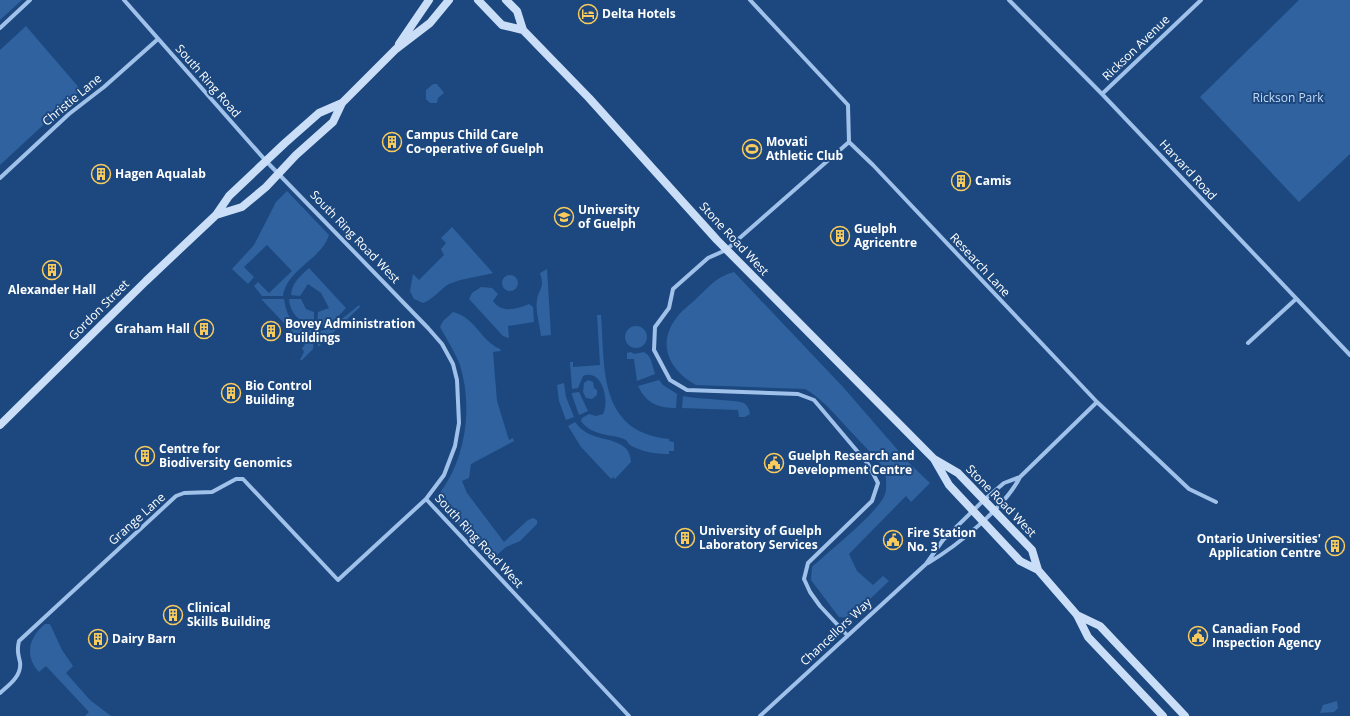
<svg xmlns="http://www.w3.org/2000/svg" width="1350" height="716" viewBox="0 0 1350 716" font-family="'Open Sans',sans-serif">
<style>
.green{fill:#2f629e}
.lines{fill:none;stroke-linecap:round;stroke-linejoin:round}
.minor{stroke:#a0c1e9;stroke-width:4}
.secondary{stroke:#cbdef7;stroke-width:8}
.labels{text-anchor:middle;stroke-width:4;stroke-linejoin:round;paint-order:stroke}
.poi-label{font-size:12px;font-weight:bold;fill:#fff;stroke:#1c487f;text-anchor:start}
.street-label{font-size:12px;fill:#fff;stroke:#1c487f}
.park-label{font-size:12px;fill:#c4dbf7;stroke:#1c487f}
</style>
<rect width="100%" height="100%" fill="#1c487f"/>
<path class="green" d="M0,0H22L0,20Z
M1299,0H1350V154L1299,202L1200,97Z
M26,26L81,90L0,165V50Z
M433,84H437L444,93L438,98L437,103H430L426,99V90Z
M287,191L329,235C321,260 287,269 283,296H262L254,286L258,282L269,293L292,271L267,245L244,267L254,277L248,284L232,269L254,245L276,202Z
M452,227L493,273C478,277 463,278 449,284C440,289 434,299 423,303L414,299L410,291L413,274L419,280L444,255L441,249L446,243L441,238Z
M309,268L346,308C338,317 330,325 317,326L318,312L329,308L321,293L308,284L300,296L291,295C292,283 300,276 309,268Z
M547,269L551,335L541,336C540,325 535,311 537,300C539,288 545,288 540,273Z
M734,272L843,387L909,463L930,483L911,502L906,496L849,554L857,571L873,585L883,576L889,581L850,618L839,617L811,580L812,567C828,552 880,511 885,494C887,489 886,478 885,472C882,463 863,445 856,437C840,421 825,400 805,389L696,385C669,370 656,344 677,317C682,310 691,304 697,298C710,286 716,277 734,272Z
M502 283a8 8 0 1 1 16 0a8 8 0 1 1-16 0Z
M481,287L492,288L498,294L493,301C502,314 517,309 529,304L533,307L534,322L508,326L509,338L503,336L469,299L472,293Z
M261,299H284C287,319 294,327 314,331L313,349L302,360H300L304,352L302,348L305,345Z
M289,299H301L306,309L314,312V325C299,323 290,313 289,299Z
M359,305L360,307L318,347V332L332,327Z
M453,312C475,317 480,340 500,349L501,351L493,352L497,401L509,440L513,438L514,441L471,464L469,478L462,481L467,493L504,542L528,520L533,518L537,520V524L520,541L506,547L496,556C479,551 449,515 440,499L439,494C466,459 473,407 460,365C455,352 447,340 440,327L443,321Z
M597,315H601C605,368 598,432 669,439V441L674,442V451H669V454C655,454 642,452 630,445C628,443 627,441 626,440C611,433 592,437 581,421L582,418L589,414L596,416L603,414C610,401 602,368 583,376L578,388L572,389L570,362H573V367L600,365Z
M625 337a11 11 0 1 1 22 0a11 11 0 1 1-22 0Z
M631,352L634,354L644,352L648,355L651,360L655,374L637,381L634,359H627V353Z
M588,380L593,382L594,388L597,390V395L592,399L586,398L583,392L584,383Z
M659,380L663,385L677,394L676,408C658,408 646,403 638,386Z
M564,383L566,397L574,417L566,420L559,401L557,385Z
M579,392L588,411L579,415L572,395V393Z
M683,396C694,399 739,400 744,403C748,406 749,409 750,414L745,417H739L738,410L682,408Z
M575,422C578,426 582,430 587,433C604,442 630,438 631,462L615,479L613,477L611,479L581,447L568,426Z
M45,624H50L62,650L73,666L66,673L90,700L111,716H85L89,712L46,666L39,672C24,656 29,637 45,624Z
M1337,701L1338,708L1334,712L1320,713L1323,705Z"/>
<g class="lines">
<path class="minor" d="M750,0L848,105L849,142L873,165L1097,402L1189,489L1216,502
M1009,0L1102,94L1350,355
M0,28L30,0
M1102,94L1201,0
M0,178L69,114L104,87L158,39
M1248,343L1296,299
M426,499L629,716
M928,563C957,546 1005,507 1020,477L1097,402
M847,635L820,606L810,592L804,579L808,563L872,501L878,483L868,464L814,400L798,394L687,390L670,380L654,350L655,327L669,308L673,289L708,258L726,250L849,142
M0,693C9,685 22,676 20,662C18,654 17,649 19,641L176,496L184,493L212,492L236,479H243L338,580L426,499L444,475L455,446L459,423L457,380L453,364L442,344L428,328L266,161L124,0
M760,716L926,564L943,540L984,500L1004,483L1020,477"/>
<path class="secondary" d="M478,0L502,25L523,30
M506,0L517,11L523,30L589,98L717,240L934,459L958,473L1032,550L1038,570L1077,615L1088,637L1163,716
M399,44L429,0
M216,215L242,207L266,187L296,155L333,122L342,103L396,49L430,23L449,0
M0,425L146,281L216,215L229,196L285,143L319,113L342,103
M934,459L949,485L1020,561L1038,570
M1077,615L1100,626L1185,716"/>
</g>
<defs>
<g id="hotel-ring" transform="scale(1)"><circle r="9.5" fill="#1c487f" stroke="#f9cb5d" stroke-width="1.5"/><path d="M-6-4.5h1.5V1H6V5H4.5V3h-9V5H-6ZM-4 0a1.8 1.8 0 1 1 3.6 0ZM.5 0V-2.5h3Q6-2.5 6 0Z" fill="#f9cb5d"/></g>
<g id="building-ring" transform="scale(1)"><circle r="9.5" fill="#1c487f" stroke="#f9cb5d" stroke-width="1.5"/><path d="M-4-6H4V6H1V3H-1V6H-4ZM-2.5-4.3h1.7v1.8h-1.7ZM.8-4.3h1.7v1.8H.8ZM-2.5-1h1.7V.8h-1.7ZM.8-1h1.7V.8H.8Z" fill="#f9cb5d"/></g>
<g id="stadium-ring" transform="scale(1)"><circle r="9.5" fill="#1c487f" stroke="#f9cb5d" stroke-width="1.5"/><path d="M0-5a6.5 5 0 1 0 0 10a6.5 5 0 1 0 0-10ZM-3.5-1.8h7v3.6h-7Z" fill="#f9cb5d"/></g>
<g id="university-ring" transform="scale(1)"><circle r="9.5" fill="#1c487f" stroke="#f9cb5d" stroke-width="1.5"/><path d="M0-5L7-2L0 1L-7-2ZM-4 1L0 2.5L4 1V4Q0 6-4 4Z" fill="#f9cb5d"/></g>
<g id="civic-ring" transform="scale(1)"><circle r="9.5" fill="#1c487f" stroke="#f9cb5d" stroke-width="1.5"/><path d="M-.6-6.5H3V-4.5H.6V-3L4-1V1h2V6H-6V1h2V-1L-.6-3ZM-1.2 2.5V6h2.4V2.5Z" fill="#f9cb5d"/></g>
</defs>
<g fill-rule="evenodd">
<use href="#hotel-ring" x="588" y="14"/>
<use href="#building-ring" x="392" y="142"/>
<use href="#stadium-ring" x="752" y="149"/>
<use href="#building-ring" x="101" y="174"/>
<use href="#building-ring" x="961" y="181"/>
<use href="#university-ring" x="564" y="217"/>
<use href="#building-ring" x="840" y="236"/>
<use href="#building-ring" x="52" y="270"/>
<use href="#building-ring" x="204" y="329"/>
<use href="#building-ring" x="271" y="331"/>
<use href="#building-ring" x="231" y="393"/>
<use href="#building-ring" x="145" y="456"/>
<use href="#civic-ring" x="774" y="463"/>
<use href="#building-ring" x="685" y="538"/>
<use href="#civic-ring" x="893" y="540"/>
<use href="#building-ring" x="1335" y="546"/>
<use href="#building-ring" x="173" y="615"/>
<use href="#civic-ring" x="1198" y="636"/>
<use href="#building-ring" x="98" y="639"/>
</g>
<g class="labels">
<g class="poi-label">
<text x="602" y="18">Delta Hotels</text>
<text x="406" y="139">Campus Child Care<tspan x="406" dy="14">Co-operative of Guelph</tspan></text>
<text x="766" y="146">Movati<tspan x="766" dy="14">Athletic Club</tspan></text>
<text x="115" y="178">Hagen Aqualab</text>
<text x="975" y="185">Camis</text>
<text x="578" y="214">University<tspan x="578" dy="14">of Guelph</tspan></text>
<text x="854" y="233">Guelph<tspan x="854" dy="14">Agricentre</tspan></text>
<text x="52" y="294" text-anchor="middle">Alexander Hall</text>
<text x="285" y="328">Bovey Administration<tspan x="285" dy="14">Buildings</tspan></text>
<text x="190" y="333" text-anchor="end">Graham Hall</text>
<text x="245" y="390">Bio Control<tspan x="245" dy="14">Building</tspan></text>
<text x="159" y="453">Centre for<tspan x="159" dy="14">Biodiversity Genomics</tspan></text>
<text x="788" y="460">Guelph Research and<tspan x="788" dy="14">Development Centre</tspan></text>
<text x="699" y="535">University of Guelph<tspan x="699" dy="14">Laboratory Services</tspan></text>
<text x="907" y="537">Fire Station<tspan x="907" dy="14">No. 3</tspan></text>
<text x="1321" y="543" text-anchor="end">Ontario Universities'<tspan x="1321" dy="14">Application Centre</tspan></text>
<text x="187" y="612">Clinical<tspan x="187" dy="14">Skills Building</tspan></text>
<text x="1212" y="633">Canadian Food<tspan x="1212" dy="14">Inspection Agency</tspan></text>
<text x="112" y="643">Dairy Barn</text>
</g>
<g class="street-label">
<text transform="translate(1136 48) rotate(-44)" y="4">Rickson Avenue</text>
<text transform="translate(208 81) rotate(49)" y="4">South Ring Road</text>
<text transform="translate(72 100) rotate(-40)" y="4">Christie Lane</text>
<text transform="translate(1188 170) rotate(47)" y="4">Harvard Road</text>
<text transform="translate(355 237) rotate(46)" y="4">South Ring Road West</text>
<text transform="translate(734 239) rotate(47)" y="4">Stone Road West</text>
<text transform="translate(980 265) rotate(47)" y="4">Research Lane</text>
<text transform="translate(99 310) rotate(-45)" y="4">Gordon Street</text>
<text transform="translate(1001 501) rotate(46)" y="4">Stone Road West</text>
<text transform="translate(137 519) rotate(-42)" y="4">Grange Lane</text>
<text transform="translate(479 541) rotate(47)" y="4">South Ring Road West</text>
<text transform="translate(836 632) rotate(-43)" y="4">Chancellors Way</text>
</g>
<g class="park-label">
<text x="1288" y="102">Rickson Park</text>
</g>
</g>
</svg>
